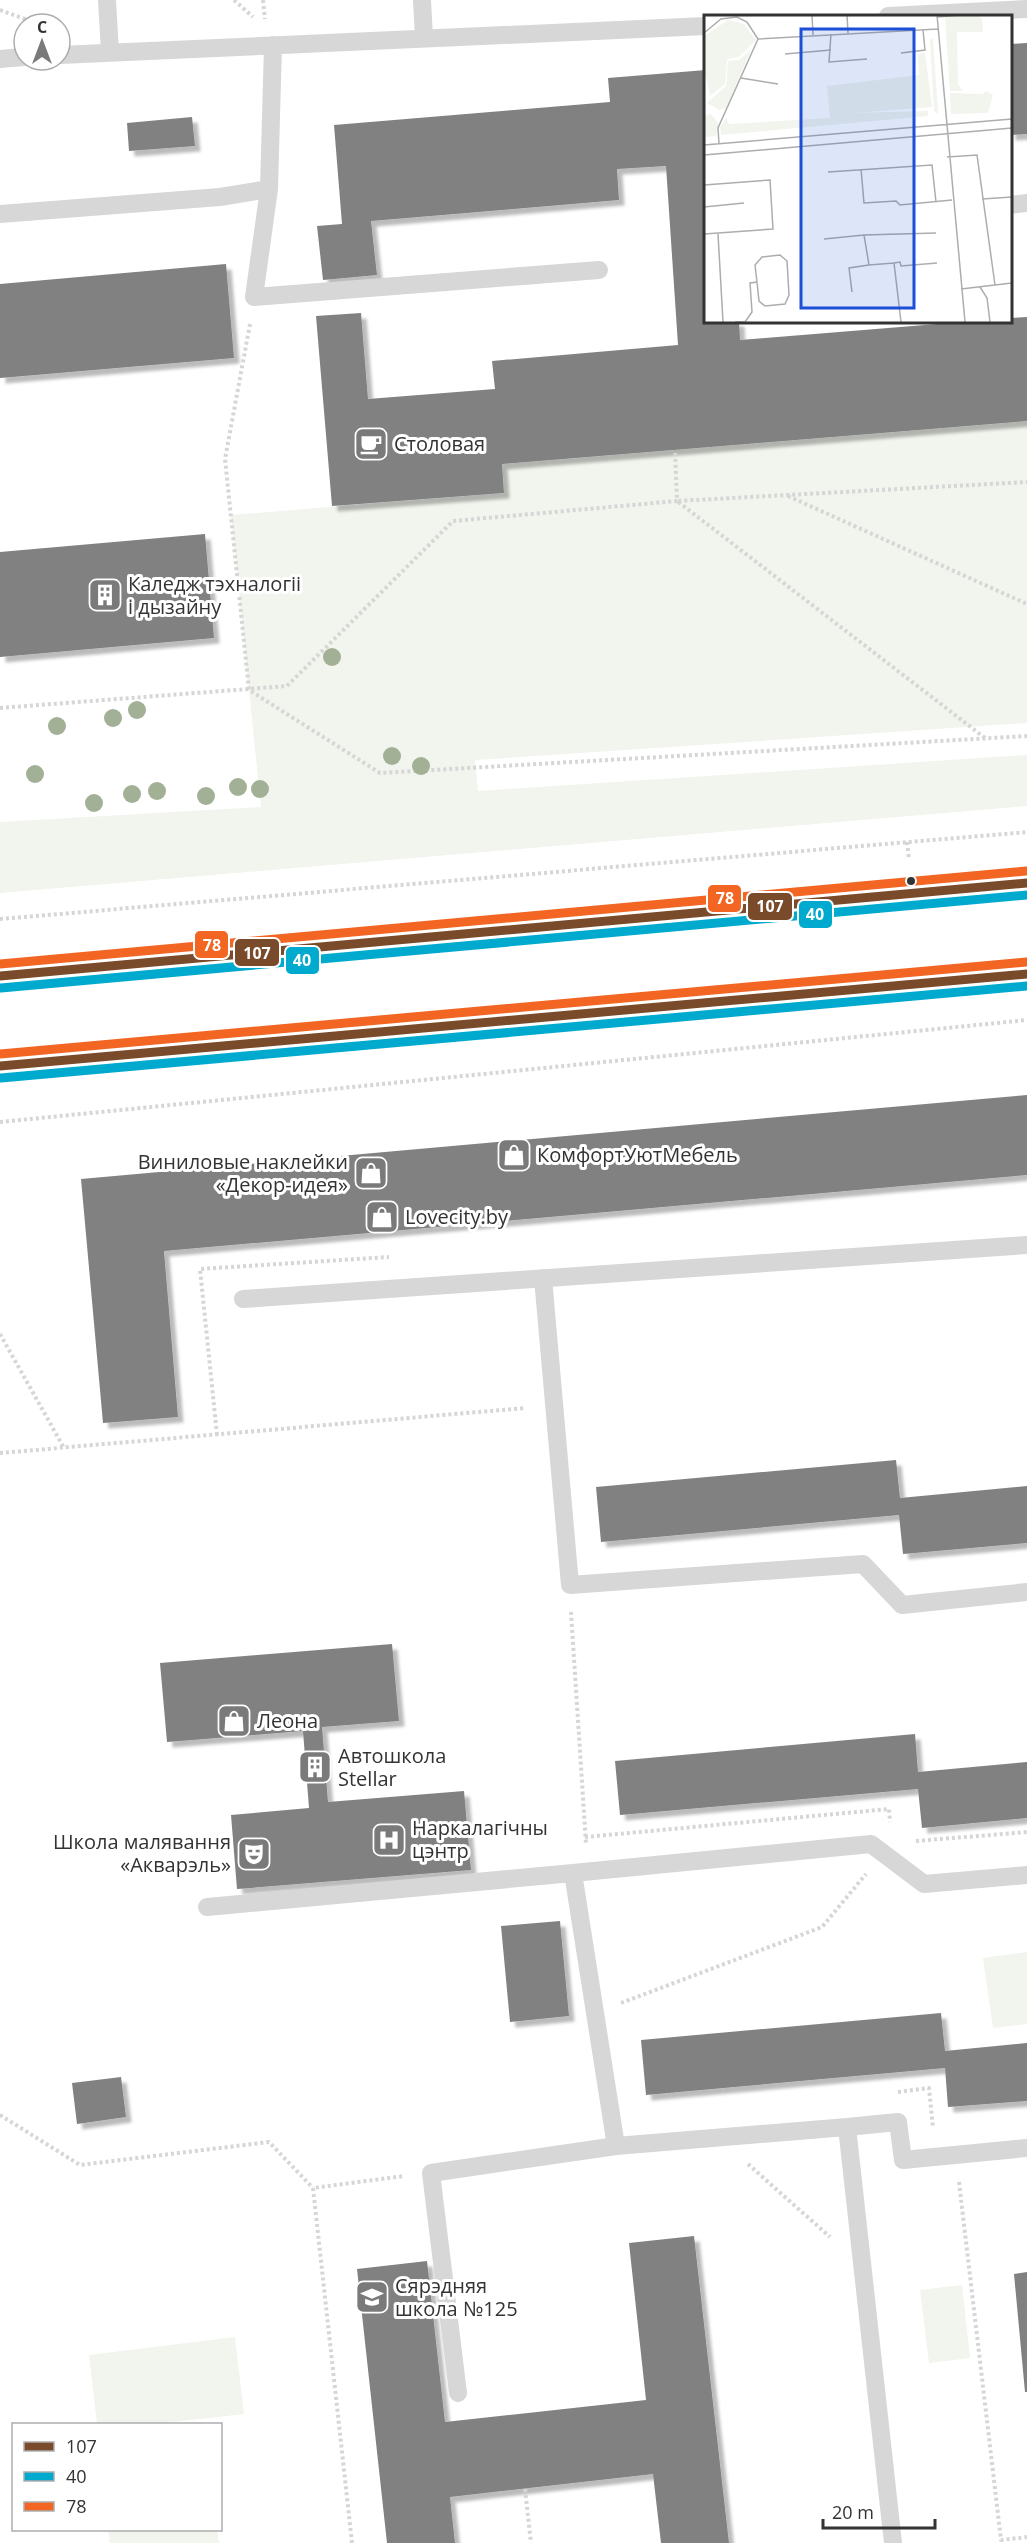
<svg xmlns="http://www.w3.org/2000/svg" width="1027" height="2543" viewBox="0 0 1027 2543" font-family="'Open Sans',sans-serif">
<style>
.green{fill:#f1f5ed}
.building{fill:#818181;filter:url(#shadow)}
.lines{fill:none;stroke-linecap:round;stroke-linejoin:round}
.path{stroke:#d6d6d6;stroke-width:4;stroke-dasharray:3 3;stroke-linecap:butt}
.lane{stroke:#d7d7d7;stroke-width:18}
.secondary{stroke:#d0d0d0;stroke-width:33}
.bus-1-casing{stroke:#fff;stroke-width:14}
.bus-2-casing{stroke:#fff;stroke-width:14}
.bus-3-casing{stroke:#fff;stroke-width:14}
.bus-1{stroke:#7a4b2a;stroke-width:9}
.bus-2{stroke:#00a9ce;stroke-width:9}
.bus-3{stroke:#f26522;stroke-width:9}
.tree{fill:#a2b095}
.bus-dot{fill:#333;stroke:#fff;stroke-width:2}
.labels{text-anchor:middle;stroke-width:6;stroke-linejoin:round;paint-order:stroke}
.poi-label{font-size:20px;fill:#333;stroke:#fff;text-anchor:start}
.inset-road{fill:none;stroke:#adadad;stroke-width:1.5}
.view{fill:#1d4ed8;fill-opacity:0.15;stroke:#1d4ed8;stroke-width:3}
.inset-edge{fill:none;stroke:#333;stroke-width:3}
.line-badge{stroke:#fff;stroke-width:2}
.badge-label{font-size:16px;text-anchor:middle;font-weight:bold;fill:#fff}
</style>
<defs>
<filter id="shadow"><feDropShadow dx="5.5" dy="5.5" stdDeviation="1.5" flood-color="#0004"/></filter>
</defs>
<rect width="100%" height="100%" fill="#fff"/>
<path class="green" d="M1027,421V723L475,760L478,791L1027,755V806L0,893V822L261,807L231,515L504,493L502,464Z
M1027,1952V2024L993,2028L983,1958Z
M962,2285L970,2358L929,2363L920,2290Z
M235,2337L244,2414L156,2424H97L89,2355Z
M108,2530H217L219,2543H110Z"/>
<path class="building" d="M1027,43V134L1010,135V44Z
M706,70V321H739L740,340L974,321H1010V318L1027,317V421L502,464L504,493L332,506L316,316L361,313L368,399L495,389L492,361L678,345L666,166L617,169L619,200L371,221L377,275L323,280L317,226L342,224L334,125L610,102L608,78Z
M192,117L195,146L129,151L127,123Z
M226,264L234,358L0,378V284Z
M205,534L214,638L0,657V552Z
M1027,1095V1175L164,1251L178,1417L103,1423L81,1179Z
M896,1460L900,1498L1027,1486V1543L903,1554L899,1515L601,1542L596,1487Z
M392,1644L399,1721L322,1727L328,1802L464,1791L471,1870L237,1889L231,1815L309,1808L303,1731L167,1742L160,1663Z
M915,1734L918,1772L1027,1762V1818L922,1828L918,1789L620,1815L615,1761Z
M560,1921L569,2016L510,2022L501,1926Z
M941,2013L945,2051L1027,2043V2101L948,2107L945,2068L646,2095L641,2040Z
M121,2077L126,2117L77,2124L72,2083Z
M694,2236L729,2543H661L653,2474L450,2497L455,2543H387L357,2269L427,2261L445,2422L646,2400L629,2243Z
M1027,2272V2392H1025L1014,2274Z"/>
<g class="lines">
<path class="path" d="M234,0L253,17
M263,0L265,19
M0,10L39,24
M250,324L225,459L249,690L380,773L1027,736
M788,496L1027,604
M0,708L287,686L453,521L677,501L675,450
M985,738L677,501L1027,482
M907,842L909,859
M0,919L1027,832
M0,1122L1027,1020
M0,1334L64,1448
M217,1435L200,1269L389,1257
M0,1453L525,1408
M571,1612L586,1844
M585,1837L889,1809L890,1822
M916,1841L1027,1832
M621,2003L822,1927L866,1874
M898,2092L929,2088L933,2128
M0,2115L80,2165L269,2142L313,2188
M748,2164L830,2237
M959,2182L1001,2540L1027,2537
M525,2489L531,2543
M352,2543L313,2188L404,2176"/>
<path class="lane" d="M107,0L110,52
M422,0L424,38
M888,16L1027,9
M273,45L269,189L254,297L599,270
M60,55L706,26
M0,59L24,57
M1010,205L1027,203
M0,214L220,197L269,189
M543,1278L570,1585L863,1564L902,1605L1027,1592
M243,1299L1027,1245
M207,1907L573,1873
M847,2127L898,2122L903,2160L1027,2148
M458,2393L431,2173L616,2146
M893,2543L847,2127L616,2146L573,1873L871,1844L924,1884L1027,1875"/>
<path class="secondary" d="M0,976L1027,883
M0,1066L1027,974"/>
<g class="bus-1-casing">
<path id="bus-1" d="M0,976L1027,883
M0,1066L1027,974"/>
</g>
<g class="bus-2-casing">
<path id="bus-2" d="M1,988L1027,895
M1,1078L1027,986"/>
</g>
<g class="bus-3-casing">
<path id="bus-3" d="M0,964L1026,871
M0,1054L1026,962"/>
</g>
<use href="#bus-1" class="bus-1"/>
<use href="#bus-2" class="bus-2"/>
<use href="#bus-3" class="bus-3"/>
</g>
<g class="tree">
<circle cx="332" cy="657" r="9"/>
<circle cx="137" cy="710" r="9"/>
<circle cx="113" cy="718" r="9"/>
<circle cx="57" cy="726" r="9"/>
<circle cx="392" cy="756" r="9"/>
<circle cx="421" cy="766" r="9"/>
<circle cx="35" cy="774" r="9"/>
<circle cx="238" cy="787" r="9"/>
<circle cx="260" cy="789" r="9"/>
<circle cx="157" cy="791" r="9"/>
<circle cx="132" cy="794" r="9"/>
<circle cx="206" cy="796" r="9"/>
<circle cx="94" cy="803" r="9"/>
</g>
<defs>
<g id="cafe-square" transform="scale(1.725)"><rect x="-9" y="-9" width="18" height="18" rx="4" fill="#7a7a7a" stroke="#fff"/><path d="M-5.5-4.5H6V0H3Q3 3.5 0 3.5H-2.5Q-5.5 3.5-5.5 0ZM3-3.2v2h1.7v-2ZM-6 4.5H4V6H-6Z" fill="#fff"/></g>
<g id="building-square" transform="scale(1.725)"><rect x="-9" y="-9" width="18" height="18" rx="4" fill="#7a7a7a" stroke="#fff"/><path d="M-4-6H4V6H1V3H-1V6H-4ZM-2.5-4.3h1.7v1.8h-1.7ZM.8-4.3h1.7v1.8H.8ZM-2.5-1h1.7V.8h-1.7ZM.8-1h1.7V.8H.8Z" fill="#fff"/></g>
<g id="shop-square" transform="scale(1.725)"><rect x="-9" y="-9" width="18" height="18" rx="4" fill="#7a7a7a" stroke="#fff"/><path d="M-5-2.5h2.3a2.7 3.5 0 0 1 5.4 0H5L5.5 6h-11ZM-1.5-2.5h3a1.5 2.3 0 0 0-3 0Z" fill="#fff"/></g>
<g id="hospital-square" transform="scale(1.725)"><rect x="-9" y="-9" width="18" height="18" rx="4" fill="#7a7a7a" stroke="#fff"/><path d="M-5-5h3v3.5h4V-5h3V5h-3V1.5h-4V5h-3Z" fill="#fff"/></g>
<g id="theatre-square" transform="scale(1.725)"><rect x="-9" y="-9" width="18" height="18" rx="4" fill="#7a7a7a" stroke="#fff"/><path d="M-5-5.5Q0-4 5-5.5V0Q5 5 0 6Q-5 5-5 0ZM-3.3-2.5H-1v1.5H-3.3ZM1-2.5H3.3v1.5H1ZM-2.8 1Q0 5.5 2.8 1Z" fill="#fff"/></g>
<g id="school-square" transform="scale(1.725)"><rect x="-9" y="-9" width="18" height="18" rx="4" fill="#7a7a7a" stroke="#fff"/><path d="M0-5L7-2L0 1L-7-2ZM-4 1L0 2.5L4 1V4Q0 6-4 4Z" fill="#fff"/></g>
</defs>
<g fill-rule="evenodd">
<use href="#cafe-square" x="371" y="444"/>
<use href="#building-square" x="105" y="595"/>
<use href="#shop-square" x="514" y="1155"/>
<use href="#shop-square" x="371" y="1173"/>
<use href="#shop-square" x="382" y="1217"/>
<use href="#shop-square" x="234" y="1721"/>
<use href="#building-square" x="315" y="1767"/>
<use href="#hospital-square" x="389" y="1840"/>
<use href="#theatre-square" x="254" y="1854"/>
<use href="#school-square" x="372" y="2297"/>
</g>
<circle class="bus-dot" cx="911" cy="881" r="5"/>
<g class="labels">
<g class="poi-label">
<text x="394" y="451">Столовая</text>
<text x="128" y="591">Каледж тэхналогіі<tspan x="128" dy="23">і дызайну</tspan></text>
<text x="537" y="1162">КомфортУютМебель</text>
<text x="348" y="1169" text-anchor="end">Виниловые наклейки<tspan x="348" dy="23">«Декор-идея»</tspan></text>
<text x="405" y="1224">Lovecity.by</text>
<text x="257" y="1728">Леона</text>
<text x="338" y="1763">Автошкола<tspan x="338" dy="23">Stellar</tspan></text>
<text x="412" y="1835">Наркалагічны<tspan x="412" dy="23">цэнтр</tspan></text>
<text x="231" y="1849" text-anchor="end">Школа малявання<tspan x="231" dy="23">«Акварэль»</tspan></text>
<text x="395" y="2293">Сярэдняя<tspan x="395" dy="23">школа №125</tspan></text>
</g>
</g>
<g transform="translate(704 15)">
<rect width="308" height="308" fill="#fff"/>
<path d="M273,0L278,4L279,17H253L254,69L259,76H246L241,2ZM24,5L40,9L52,25L35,42L23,44L21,69L6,81L0,53V21ZM229,23L234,98V99L230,96L226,25ZM47,35L22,93L15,95L3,88L22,71L24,46L35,45ZM221,38L228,92L150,98L224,96V101L17,120L16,112L22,103L25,109L126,103L123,71L215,60L214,39ZM282,76L289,80L284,98L247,99L246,78L279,79ZM7,99L15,109L12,121L0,122V100Z" fill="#f1f5ed"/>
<path class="inset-road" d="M108,0L109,20M143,0L144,18M180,0H200M233,0L261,307M233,2L257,0M0,18L17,4L33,2L43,7L54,24M127,19L125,47L163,44M54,24L234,14M197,38L221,35L219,15M81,39L127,35M37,63L74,69M15,129L14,113L54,24M0,130L308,104M0,140L308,113M243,142L273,140L291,270M157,154L160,188L192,186L196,190L248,185M124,157L228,150L232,187M0,170L66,165L69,214L0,219M278,184L308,182M0,192L40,188M14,219L19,307M120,224L160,220M190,248L196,247L197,251L233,248M276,272L283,283L286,307M257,274L308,268M148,277L145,253L165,250M31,307H41L48,297L46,268L53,267L51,250L58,242L76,240L83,246L85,280L81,289L61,291L55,286L53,267M197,307L190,248L165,250L160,220L232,218"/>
<path class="view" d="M97,14H210V293H97Z"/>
<rect width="308" height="308" class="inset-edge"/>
</g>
<g class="line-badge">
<rect x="707" y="884" width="35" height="29" rx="6" fill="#f26522"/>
<rect x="747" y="892" width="46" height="29" rx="6" fill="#7a4b2a"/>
<rect x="798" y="900" width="35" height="29" rx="6" fill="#00a9ce"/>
<rect x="194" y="930" width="35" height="29" rx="6" fill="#f26522"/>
<rect x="234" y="938" width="46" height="29" rx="6" fill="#7a4b2a"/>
<rect x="285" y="946" width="35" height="29" rx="6" fill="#00a9ce"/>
</g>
<g class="badge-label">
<text x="725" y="904">78</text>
<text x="770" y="912">107</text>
<text x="815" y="920">40</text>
<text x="212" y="951">78</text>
<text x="257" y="959">107</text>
<text x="302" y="966">40</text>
</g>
<rect x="12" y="2423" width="210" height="108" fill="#ffffff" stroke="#adadad" stroke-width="1.5"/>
<rect x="24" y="2442" width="30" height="9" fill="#7a4b2a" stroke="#adadad" stroke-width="1.5"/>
<text x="66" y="2453" font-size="18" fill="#333333">107</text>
<rect x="24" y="2472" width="30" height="9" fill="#00a9ce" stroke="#adadad" stroke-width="1.5"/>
<text x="66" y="2483" font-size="18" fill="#333333">40</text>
<rect x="24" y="2502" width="30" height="9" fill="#f26522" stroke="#adadad" stroke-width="1.5"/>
<text x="66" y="2513" font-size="18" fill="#333333">78</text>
<g transform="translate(42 42)"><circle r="28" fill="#ffffff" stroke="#adadad" stroke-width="1.5"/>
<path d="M0-4.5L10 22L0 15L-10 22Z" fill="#7a7a7a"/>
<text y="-9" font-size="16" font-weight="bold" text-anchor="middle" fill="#333333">С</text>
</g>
<path d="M823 2519v9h112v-9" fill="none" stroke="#333333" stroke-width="3"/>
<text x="832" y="2519" font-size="18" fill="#333333" stroke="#ffffff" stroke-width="4.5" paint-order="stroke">20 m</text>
</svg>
